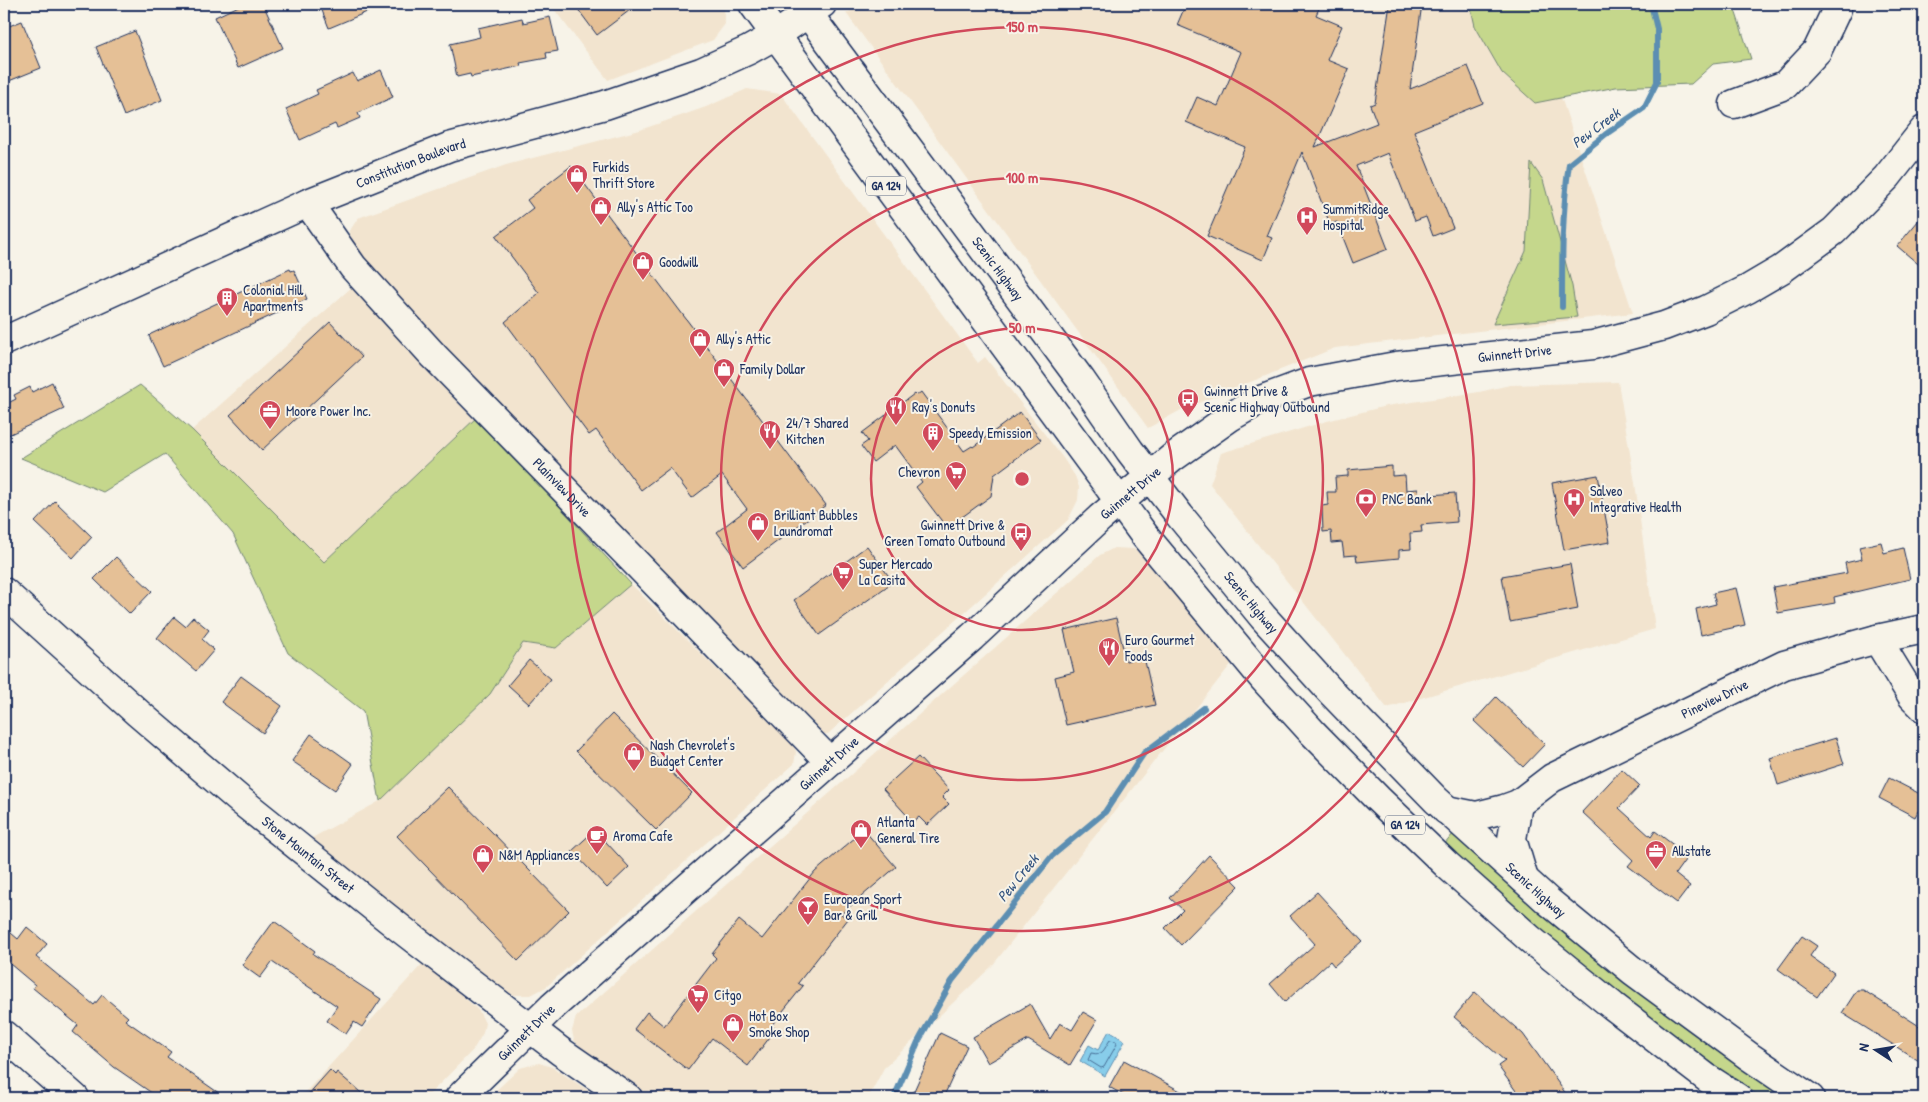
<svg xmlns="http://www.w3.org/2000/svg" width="1928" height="1102" viewBox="0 0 1928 1102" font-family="'Patrick Hand',sans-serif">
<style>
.built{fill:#f2e4cf}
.green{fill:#c5d78c;stroke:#708375}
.water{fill:#88cdea;stroke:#5c8eb2}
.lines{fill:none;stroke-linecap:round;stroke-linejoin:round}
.shore{stroke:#476e96;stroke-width:1}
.stream{stroke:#5c8eb2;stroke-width:6}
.building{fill:#e5c096;stroke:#1b2f5e}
.minor-casing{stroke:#1b2f5e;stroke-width:31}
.major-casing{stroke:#1b2f5e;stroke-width:31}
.highway-casing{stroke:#1b2f5e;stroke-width:31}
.minor{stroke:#f7f3e8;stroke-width:28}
.major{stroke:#f7f3e8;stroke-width:28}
.highway{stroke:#f7f3e8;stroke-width:28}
.ring{fill:none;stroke:#d1495b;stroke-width:2.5}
.labels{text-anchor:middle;stroke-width:4;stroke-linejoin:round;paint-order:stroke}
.shield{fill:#f7f3e8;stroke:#5d6a87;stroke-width:1}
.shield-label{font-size:12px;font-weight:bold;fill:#1b2f5e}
.street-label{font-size:14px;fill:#1b2f5e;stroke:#f7f3e8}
.poi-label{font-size:14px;fill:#1b2f5e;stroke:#f7f3e8;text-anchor:start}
.water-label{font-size:15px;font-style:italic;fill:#365681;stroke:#f7f3e8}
.centre{fill:#d1495b;stroke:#f7f3e8;stroke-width:2.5}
.ring-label{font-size:15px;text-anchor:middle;font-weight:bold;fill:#d1495b;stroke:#f7f3e8;stroke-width:4;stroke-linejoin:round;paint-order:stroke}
</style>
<rect width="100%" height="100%" fill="#f7f3e8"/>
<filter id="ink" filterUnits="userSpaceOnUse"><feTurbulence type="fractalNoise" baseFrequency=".02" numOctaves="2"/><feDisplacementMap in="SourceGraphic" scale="10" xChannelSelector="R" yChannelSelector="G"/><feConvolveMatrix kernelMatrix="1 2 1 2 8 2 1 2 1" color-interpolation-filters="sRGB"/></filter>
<g filter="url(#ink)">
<path class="built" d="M550,4H722L724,7L725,24L713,40L608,80Z
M866,4H1522L1542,40L1633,313L1335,348L1181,410L1148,428L846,13Z
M747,89L781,94L978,363L985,357L1063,458L1075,476L1079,487L1078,500L1068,520L828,734H818L557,468L371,270L354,245L349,232L358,218L506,165L640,130L706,107Z
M353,286L477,417L324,562L192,430Z
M1618,382L1635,483L1655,629L1387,708L1210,484L1221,453L1327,421L1386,406L1479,392L1510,385Z
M1114,548L1133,549L1141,552L1236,658L992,966L884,1068L868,1098H651L580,1048L574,1040L572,1031L576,1017L1100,555Z
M631,584L793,745L796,752L794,764L546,987L531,995H514L501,988L310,839L380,801L490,694L523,643L556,648Z
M425,961L479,1011L485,1023L483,1033L473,1050L426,1098H300Z
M539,1063L552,1067L600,1098H488L520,1068Z"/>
<path class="green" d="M1470,4H1733L1751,59L1713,64L1691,84L1616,87L1535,103L1502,73L1475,26Z
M1531,163L1543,180L1572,286L1577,317L1493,324L1526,251Z
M140,385L192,430L324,562L477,417L631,584L556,648L523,643L490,694L380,801L363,711L288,653L233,534L165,454L103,492L21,458Z
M1453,834C1556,930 1667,1020 1785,1098H1762L1679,1040L1617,994L1536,928L1444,845Z"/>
<path class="water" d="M1109,1031L1125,1041L1105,1076L1080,1061L1089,1045L1098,1050Z"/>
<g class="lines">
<path class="shore" d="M1110,1040L1116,1041L1117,1044L1104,1067L1101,1068L1088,1060L1091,1053C1104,1056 1103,1050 1110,1040Z"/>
<path class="stream" d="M1562,307C1562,259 1562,211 1569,164L1606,134L1644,108L1657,82V29L1651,4
M894,1098L918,1042L952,981L1052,856L1105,812L1144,753L1204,708"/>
</g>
<path class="building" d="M243,4H263L283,48L238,68L215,17Z
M331,4H386L329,28L321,8Z
M574,4H638L597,35Z
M1186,4H1321L1316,15L1342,26L1327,60L1349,69L1315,147L1377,123L1370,105L1375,103L1390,4H1422L1410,89L1468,66L1483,103L1414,131L1453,228L1433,236L1426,217L1415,221L1388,153L1356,166L1388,249L1353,263L1337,222L1330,224L1302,152L1267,236L1272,238L1263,260L1207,236L1245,147L1186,122L1197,97L1218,106L1241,52L1177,25Z
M550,17L558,51L546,53L547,58L520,63L521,66L471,77L470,74L457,77L450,44L480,37L478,28L522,18L523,23Z
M22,21L41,68L4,83V28Z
M135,31L162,100L124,116L96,47Z
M381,70L393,97L358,113L360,118L337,128L335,124L300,140L286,109L318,94L316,90L353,73L357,81Z
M571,166L826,505L743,567L717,532L747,509L722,475L692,498L670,468L641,490L596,430L589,435L505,322L539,293L496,236L533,208L527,200Z
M1924,214V269L1897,246Z
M290,269L291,271L294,270L307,299L163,366L149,336L151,334Z
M330,322L362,357L262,450L230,415Z
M52,382L64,409L4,437V405L16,399L14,395L30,387L32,392Z
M921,392L964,451L972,446L973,447L1020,412L1041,440L994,475L991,496L947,528L916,487L922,482L895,445L873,462L861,446L868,441L862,433L914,394L916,396Z
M1392,466V476L1405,475L1406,490L1418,489L1419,496L1455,493L1457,522L1421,525L1422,532L1410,533L1411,549L1399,550V558L1357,562L1356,555L1344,556L1342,542L1332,543L1331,531L1323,532L1322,506L1328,505L1327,492H1336L1335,477L1348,476V470Z
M1598,475L1610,542L1564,550L1552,483Z
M55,501L92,537L73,558L35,522Z
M1881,542L1884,553L1903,548L1910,579L1834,597L1835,603L1778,613L1773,587L1847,573L1845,563L1862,559L1859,547Z
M867,546L893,582L819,635L794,600Z
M116,557L152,591L130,614L94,579Z
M1570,564L1578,609L1510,622L1502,576Z
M1736,588L1745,625L1701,635L1696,609L1716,604L1713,593Z
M174,617L185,626L193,617L209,630L202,639L214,650L196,671L157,638Z
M1116,618L1126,661L1144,657L1155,705L1066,725L1055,677L1074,672L1064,630Z
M529,660L551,679L529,704L508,685Z
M241,676L282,706L263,733L221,702Z
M1496,697L1545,744L1523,767L1474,721Z
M612,714L692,793L656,830L576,751Z
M311,734L353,764L335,790L292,761Z
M1836,738L1844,764L1778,785L1770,758Z
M918,757L949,790L942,797L949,804L927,825L919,817L913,822L883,789Z
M1622,769L1640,786L1619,808L1651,837L1655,831L1688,856L1675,874L1690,886L1677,903L1628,866L1633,860L1582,812Z
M1889,778L1924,796V814L1918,811L1915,817L1879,798Z
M448,787L569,911L518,961L397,836Z
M595,830L629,867L607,888L572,851Z
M864,830L896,867L841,914L848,919L798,983L803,986L771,1026L776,1029L748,1066L712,1038L688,1070L634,1029L647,1012L664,1026L716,958L712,954L739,920L762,939L815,872Z
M1209,855L1239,886L1181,945L1165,928L1183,910L1170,898Z
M1317,892L1362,941L1334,966L1330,961L1285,1002L1270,984L1315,944L1290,916Z
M274,921L315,951L313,954L381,999L362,1027L354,1022L346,1034L327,1021L337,1006L272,962L260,978L242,965Z
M4,927L18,939L27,927L47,944L36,957L94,1005L102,995L128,1017L125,1020L171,1052L167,1057L226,1098H159L114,1067L73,1032L78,1025L33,988L35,985L4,959Z
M1802,936L1817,946L1810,956L1834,973L1817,997L1778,969Z
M1857,990H1863L1924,1029V1064L1842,1013Z
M1475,992L1523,1034L1569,1098H1521L1498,1066L1505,1061L1454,1017Z
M1030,1004L1050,1039L1060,1023L1072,1030L1083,1012L1097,1020L1070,1065L1028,1040L988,1063L973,1037Z
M940,1033L967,1046L943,1098H925L913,1093Z
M1124,1060L1193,1098H1129L1109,1087Z
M330,1070L335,1075L337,1072L367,1098H305Z"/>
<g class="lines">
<g class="minor-casing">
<g id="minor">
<path d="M1734,104L1785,85L1817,51L1837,9L1836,4"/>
<path id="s1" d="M308,203L353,267L434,356L830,762"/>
<path id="s2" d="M4,341L308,203L449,147L605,105L701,72L749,50L776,35L822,4"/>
<path d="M1877,639L1912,696L1924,708"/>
<path d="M1518,804L1512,839L1524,879"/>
<path id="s3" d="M1446,810L1476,816L1504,809L1518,804L1552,778L1784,665L1877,639L1924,629"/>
<path d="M4,1035L75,1098"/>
<path id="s4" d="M459,1098L552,1007L972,637L1100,518L1172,458L1230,417L1258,401L1309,382L1396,366L1593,345L1664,326L1706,310L1748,289L1782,269L1834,231L1887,177L1924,130"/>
</g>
</g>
<g class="major-casing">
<g id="major">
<path id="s5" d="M4,592L138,713L240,800L401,929L560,1051L628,1098"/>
</g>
</g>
<g class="highway-casing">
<g id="highway">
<path d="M753,4L1145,536L1263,678L1313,733L1378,799L1447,865L1530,939L1613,1006L1707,1078L1738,1098"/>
<path id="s6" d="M801,4L1081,380L1130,451L1180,516L1263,617L1333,694L1436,800L1548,901L1633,971L1750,1057L1810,1098"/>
</g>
</g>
<use href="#minor" class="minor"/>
<use href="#major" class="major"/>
<use href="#highway" class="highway"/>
</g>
</g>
<g class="ring">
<circle cx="1022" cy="479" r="151"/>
<circle cx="1022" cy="479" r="301"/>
<circle cx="1022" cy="479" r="452"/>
</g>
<defs>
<g id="shop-pin" transform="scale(1.125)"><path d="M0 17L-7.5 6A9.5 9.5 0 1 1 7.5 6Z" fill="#d1495b" stroke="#f7f3e8"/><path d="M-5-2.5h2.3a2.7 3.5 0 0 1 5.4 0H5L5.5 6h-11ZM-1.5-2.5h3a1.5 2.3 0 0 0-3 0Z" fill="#fff"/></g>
<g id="hospital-pin" transform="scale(1.125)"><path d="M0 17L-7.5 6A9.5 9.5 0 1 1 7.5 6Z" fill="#d1495b" stroke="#f7f3e8"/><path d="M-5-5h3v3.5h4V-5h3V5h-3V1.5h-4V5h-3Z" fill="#fff"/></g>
<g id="building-pin" transform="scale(1.125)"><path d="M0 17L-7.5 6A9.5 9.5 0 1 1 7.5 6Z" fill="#d1495b" stroke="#f7f3e8"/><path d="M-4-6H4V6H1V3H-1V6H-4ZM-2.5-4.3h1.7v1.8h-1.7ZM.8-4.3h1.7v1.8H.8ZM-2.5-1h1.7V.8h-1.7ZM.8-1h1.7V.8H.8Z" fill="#fff"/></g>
<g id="bus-pin" transform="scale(1.125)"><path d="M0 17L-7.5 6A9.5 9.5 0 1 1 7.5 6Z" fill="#d1495b" stroke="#f7f3e8"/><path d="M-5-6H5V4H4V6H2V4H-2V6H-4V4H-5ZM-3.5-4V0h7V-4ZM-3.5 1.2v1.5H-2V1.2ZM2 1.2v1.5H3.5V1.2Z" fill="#fff"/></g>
<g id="restaurant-pin" transform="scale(1.125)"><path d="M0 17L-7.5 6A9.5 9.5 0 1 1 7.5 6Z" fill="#d1495b" stroke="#f7f3e8"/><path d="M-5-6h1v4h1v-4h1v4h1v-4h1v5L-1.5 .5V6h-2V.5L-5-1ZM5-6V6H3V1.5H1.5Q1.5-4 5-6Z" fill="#fff"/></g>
<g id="office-pin" transform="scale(1.125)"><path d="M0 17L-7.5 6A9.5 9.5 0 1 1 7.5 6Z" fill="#d1495b" stroke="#f7f3e8"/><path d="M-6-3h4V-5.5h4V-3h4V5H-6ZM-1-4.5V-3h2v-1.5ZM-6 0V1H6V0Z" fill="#fff"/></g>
<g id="supermarket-pin" transform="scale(1.125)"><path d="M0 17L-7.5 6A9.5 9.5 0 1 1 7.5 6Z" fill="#d1495b" stroke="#f7f3e8"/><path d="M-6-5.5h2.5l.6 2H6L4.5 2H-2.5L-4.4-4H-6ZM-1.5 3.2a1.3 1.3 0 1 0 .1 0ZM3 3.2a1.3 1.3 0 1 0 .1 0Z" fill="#fff"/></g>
<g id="bank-pin" transform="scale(1.125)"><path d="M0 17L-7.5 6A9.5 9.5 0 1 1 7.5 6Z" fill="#d1495b" stroke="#f7f3e8"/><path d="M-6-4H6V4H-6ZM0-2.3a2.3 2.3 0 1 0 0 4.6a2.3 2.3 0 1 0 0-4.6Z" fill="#fff"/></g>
<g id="cafe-pin" transform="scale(1.125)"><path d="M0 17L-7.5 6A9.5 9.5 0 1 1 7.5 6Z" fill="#d1495b" stroke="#f7f3e8"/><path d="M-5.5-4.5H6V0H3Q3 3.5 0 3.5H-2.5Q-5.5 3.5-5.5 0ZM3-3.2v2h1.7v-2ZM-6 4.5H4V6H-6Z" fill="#fff"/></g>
<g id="bar-pin" transform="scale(1.125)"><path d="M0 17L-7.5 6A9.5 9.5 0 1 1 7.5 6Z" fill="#d1495b" stroke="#f7f3e8"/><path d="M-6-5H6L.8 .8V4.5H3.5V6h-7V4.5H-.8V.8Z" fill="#fff"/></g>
</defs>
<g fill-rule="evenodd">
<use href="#shop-pin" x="577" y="175"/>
<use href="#shop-pin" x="601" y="207"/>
<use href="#hospital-pin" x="1307" y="217"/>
<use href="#shop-pin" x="643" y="262"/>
<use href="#building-pin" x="227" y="298"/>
<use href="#shop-pin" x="700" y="339"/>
<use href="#shop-pin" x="724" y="369"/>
<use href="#bus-pin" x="1188" y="399"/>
<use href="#restaurant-pin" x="896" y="407"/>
<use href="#office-pin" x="270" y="411"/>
<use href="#restaurant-pin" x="770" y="431"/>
<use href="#building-pin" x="933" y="433"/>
<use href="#supermarket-pin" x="956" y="472"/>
<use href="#bank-pin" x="1366" y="499"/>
<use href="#hospital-pin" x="1574" y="499"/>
<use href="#shop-pin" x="758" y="523"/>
<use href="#bus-pin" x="1021" y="533"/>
<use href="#supermarket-pin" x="843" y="572"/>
<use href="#restaurant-pin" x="1109" y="648"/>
<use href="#shop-pin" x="634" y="753"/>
<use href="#shop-pin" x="861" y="830"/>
<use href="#cafe-pin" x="597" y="836"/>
<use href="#office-pin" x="1656" y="851"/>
<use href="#shop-pin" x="483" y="855"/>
<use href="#bar-pin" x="808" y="907"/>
<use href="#supermarket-pin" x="698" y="995"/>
<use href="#shop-pin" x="733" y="1024"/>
</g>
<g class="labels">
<g class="shield">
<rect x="866" y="176.5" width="40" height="19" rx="4"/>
<rect x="1385" y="815.5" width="40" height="19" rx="4"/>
</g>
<g class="shield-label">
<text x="886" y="190">GA 124</text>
<text x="1405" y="829">GA 124</text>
</g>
<g class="street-label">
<text dy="5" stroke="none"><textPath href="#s2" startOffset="444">Constitution Boulevard</textPath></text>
<text dy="5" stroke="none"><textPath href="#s6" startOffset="330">Scenic Highway</textPath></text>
<text dy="5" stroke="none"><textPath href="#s4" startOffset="1324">Gwinnett Drive</textPath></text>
<text dy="5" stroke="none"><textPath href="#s1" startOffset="382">Plainview Drive</textPath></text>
<text dy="5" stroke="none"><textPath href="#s4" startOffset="904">Gwinnett Drive</textPath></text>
<text dy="5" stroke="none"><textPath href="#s6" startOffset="749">Scenic Highway</textPath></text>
<text dy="5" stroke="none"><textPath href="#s3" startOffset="298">Pineview Drive</textPath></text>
<text dy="5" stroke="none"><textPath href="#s4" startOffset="499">Gwinnett Drive</textPath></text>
<text dy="5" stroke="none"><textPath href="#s5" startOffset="402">Stone Mountain Street</textPath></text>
<text dy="5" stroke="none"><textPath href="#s6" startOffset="1154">Scenic Highway</textPath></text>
<text dy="5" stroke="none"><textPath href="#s4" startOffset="94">Gwinnett Drive</textPath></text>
</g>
<g class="poi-label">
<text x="593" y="172">Furkids<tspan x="593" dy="16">Thrift Store</tspan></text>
<text x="617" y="212">Ally's Attic Too</text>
<text x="1323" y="214">SummitRidge<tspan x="1323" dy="16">Hospital</tspan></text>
<text x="659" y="267">Goodwill</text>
<text x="243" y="295">Colonial Hill<tspan x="243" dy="16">Apartments</tspan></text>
<text x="716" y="344">Ally's Attic</text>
<text x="740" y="374">Family Dollar</text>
<text x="1204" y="396">Gwinnett Drive &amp;<tspan x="1204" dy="16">Scenic Highway Outbound</tspan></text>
<text x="912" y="412">Ray's Donuts</text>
<text x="286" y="416">Moore Power Inc.</text>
<text x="786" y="428">24/7 Shared<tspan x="786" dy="16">Kitchen</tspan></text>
<text x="949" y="438">Speedy Emission</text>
<text x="940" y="477" text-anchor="end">Chevron</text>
<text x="1590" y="496">Salveo<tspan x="1590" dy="16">Integrative Health</tspan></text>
<text x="1382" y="504">PNC Bank</text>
<text x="774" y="520">Brilliant Bubbles<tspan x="774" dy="16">Laundromat</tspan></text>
<text x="1005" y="530" text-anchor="end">Gwinnett Drive &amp;<tspan x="1005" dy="16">Green Tomato Outbound</tspan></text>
<text x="859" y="569">Super Mercado<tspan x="859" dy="16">La Casita</tspan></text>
<text x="1125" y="645">Euro Gourmet<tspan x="1125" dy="16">Foods</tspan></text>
<text x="650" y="750">Nash Chevrolet's<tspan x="650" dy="16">Budget Center</tspan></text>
<text x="877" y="827">Atlanta<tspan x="877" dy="16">General Tire</tspan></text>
<text x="613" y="841">Aroma Cafe</text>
<text x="1672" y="856">Allstate</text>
<text x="499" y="860">N&amp;M Appliances</text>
<text x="824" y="904">European Sport<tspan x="824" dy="16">Bar &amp; Grill</tspan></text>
<text x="714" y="1000">Citgo</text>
<text x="749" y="1021">Hot Box<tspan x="749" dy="16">Smoke Shop</tspan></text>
</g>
<g class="water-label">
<text transform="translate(1596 128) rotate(-37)" y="5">Pew Creek</text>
<text transform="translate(1018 878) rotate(-51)" y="5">Pew Creek</text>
</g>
</g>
<circle cx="1022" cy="479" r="8" class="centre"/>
<g class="ring-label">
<text x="1022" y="32">150 m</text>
<text x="1022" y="183">100 m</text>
<text x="1022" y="333">50 m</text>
</g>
<rect width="1928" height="1102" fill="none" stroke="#f7f3e8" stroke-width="20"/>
<rect x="10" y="10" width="1908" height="1082" fill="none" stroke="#1b2f5e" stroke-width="2" filter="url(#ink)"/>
<g transform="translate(1876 1050) rotate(282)" stroke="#f7f3e8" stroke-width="4" paint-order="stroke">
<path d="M0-4L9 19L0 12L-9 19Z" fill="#1b2f5e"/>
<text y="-8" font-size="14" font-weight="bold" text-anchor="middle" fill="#1b2f5e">N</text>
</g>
</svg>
